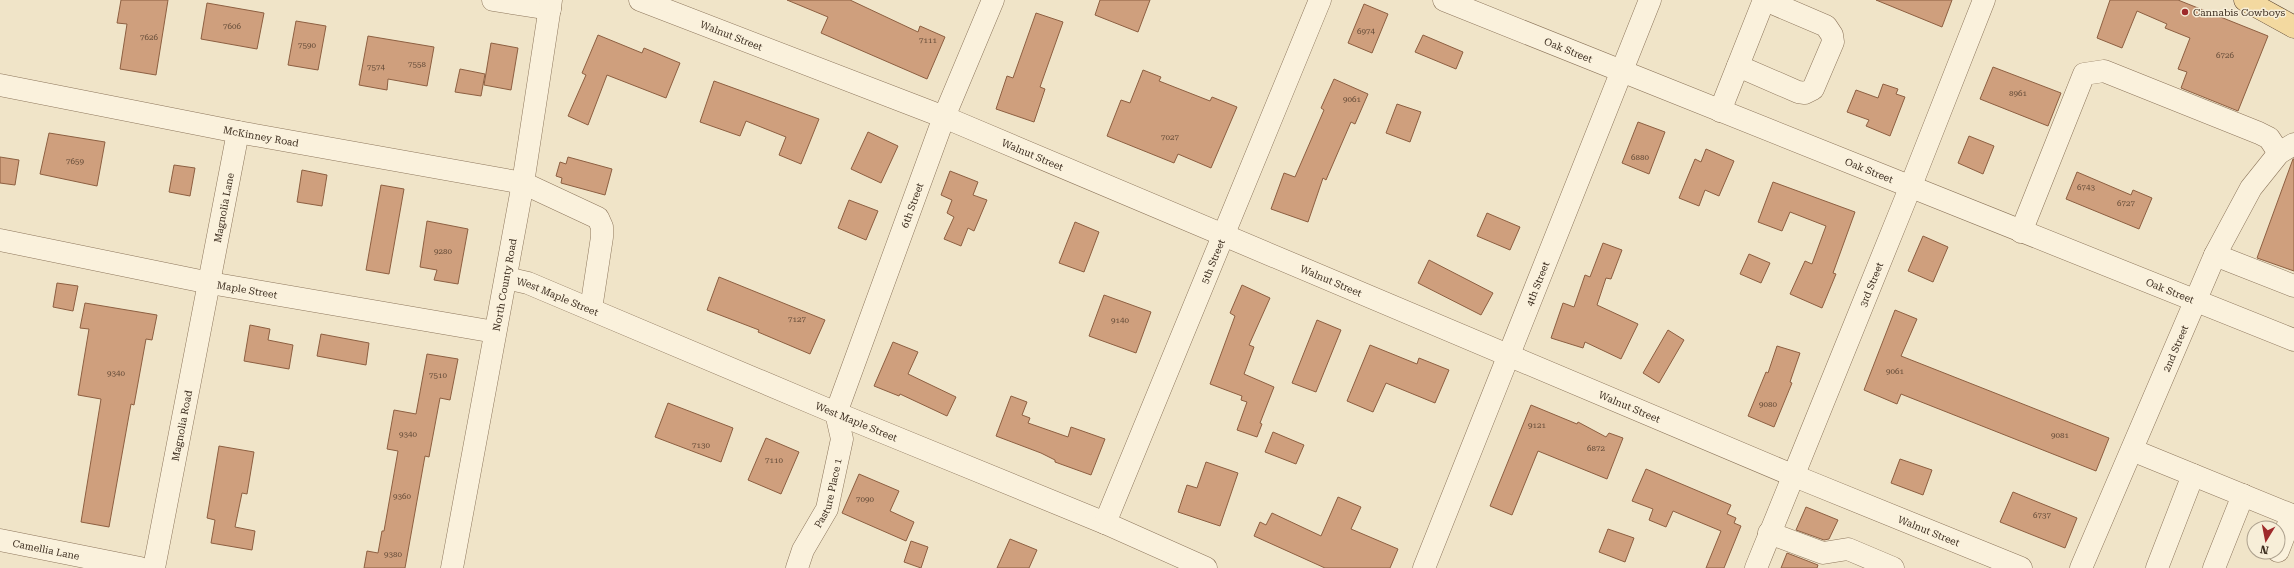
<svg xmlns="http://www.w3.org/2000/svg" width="2294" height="568" viewBox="0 0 2294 568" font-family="'Roboto Serif',serif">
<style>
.building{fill:#cf9f7d;stroke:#8d5f41}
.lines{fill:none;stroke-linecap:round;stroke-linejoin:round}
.minor-casing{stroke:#8d765c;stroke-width:23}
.major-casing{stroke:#5b4430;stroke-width:23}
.minor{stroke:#faf1dc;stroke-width:22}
.major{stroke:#f3d9a0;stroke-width:22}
.poi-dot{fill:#9e2a2b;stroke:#f7eed8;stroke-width:1.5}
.labels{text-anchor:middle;stroke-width:3;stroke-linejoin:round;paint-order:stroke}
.number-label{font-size:8px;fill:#624a37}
.poi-label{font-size:10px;fill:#3d2e20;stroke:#f7eed8;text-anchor:start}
.street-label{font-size:10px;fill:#3d2e20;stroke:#f7eed8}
</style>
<rect width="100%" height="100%" fill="#f0e4c8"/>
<path class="building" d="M121,0H168L156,75L120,69L127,24L117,23Z
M787,0H850L918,32L920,26L945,37L927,79L821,33L828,17Z
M1100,0H1150L1138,32L1095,15Z
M1876,0H1952L1942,27Z
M2110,0H2178L2268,36L2238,111L2181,88L2187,72L2178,69L2190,38L2165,28L2167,24L2137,11L2122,48L2097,38Z
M207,3L264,13L257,49L201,39Z
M1364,4L1388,14L1372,53L1348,43Z
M1036,13L1063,22L1040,87L1045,89L1034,122L996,109L1007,76L1013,78Z
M296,21L326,26L318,70L288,65Z
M598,35L642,53L644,48L680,63L666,98L607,75L588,125L568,116L586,75L582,73Z
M1423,35L1463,52L1456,69L1415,52Z
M368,36L434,47L427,86L388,79L387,90L359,85Z
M491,43L518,48L511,90L484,85Z
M1993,67L2061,93L2048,126L1980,99Z
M460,69L485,74L481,96L455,92Z
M1143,70L1161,77L1159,81L1210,101L1212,97L1237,107L1211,168L1178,154L1174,163L1107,136L1121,100L1130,103Z
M1334,79L1368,94L1355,124L1351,122L1326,180L1323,178L1308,222L1271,209L1284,173L1295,177L1324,110L1321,108Z
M714,81L819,119L801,164L779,155L786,137L746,121L740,136L700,122Z
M1883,84L1898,89L1896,94L1905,97L1890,136L1866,126L1869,120L1847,112L1856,90L1878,98Z
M1397,104L1421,112L1410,142L1386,133Z
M1638,122L1665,132L1649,174L1622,163Z
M868,132L898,146L881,183L851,169Z
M49,133L105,142L97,186L40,174Z
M1969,136L1994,146L1983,174L1958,163Z
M1706,149L1734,161L1719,196L1705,190L1699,206L1679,198L1695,159L1701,162Z
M0,157L19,160L15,185L0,183Z
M568,157L612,169L605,195L561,183L562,178L556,176L560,162L566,164Z
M2293,159H2294V271L2257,258Z
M174,165L195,168L190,196L169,192Z
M302,170L327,175L322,206L297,202Z
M950,171L978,182L973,195L987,200L974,231L968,228L961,246L944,239L954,217L947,213L952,200L941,195Z
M2077,172L2131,195L2133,190L2152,198L2139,229L2066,199Z
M1773,182L1855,212L1833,273L1836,274L1822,308L1790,294L1805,261L1812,264L1826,226L1790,212L1782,231L1758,222Z
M381,185L404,189L389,274L366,270Z
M849,200L878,211L866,240L838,228Z
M1487,213L1520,227L1510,250L1477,236Z
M427,221L468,229L458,284L434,280L437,270L420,267Z
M1075,222L1099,232L1084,272L1059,263Z
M1923,236L1948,247L1933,282L1908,271Z
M1603,243L1622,250L1611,279L1606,278L1597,305L1638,324L1621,359L1585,342L1583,348L1551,338L1563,303L1574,307L1585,275L1590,277Z
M1749,254L1770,263L1761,283L1740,274Z
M1429,260L1493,293L1481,315L1418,283Z
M719,277L825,320L810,354L758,332L759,330L707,310Z
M57,283L78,286L73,311L53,307Z
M1242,285L1270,298L1249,345L1254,347L1244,374L1274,387L1260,423L1262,424L1257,437L1237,430L1247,402L1241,400L1242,396L1210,384L1235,316L1230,313Z
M1104,295L1151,312L1136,353L1089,336Z
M85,303L157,315L152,340L146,339L134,405L131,404L109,527L81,522L101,399L78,395L89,329L80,328Z
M1895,310L1917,319L1901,356L2109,438L2096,471L1901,394L1897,404L1864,390Z
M1317,320L1341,330L1316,392L1292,383Z
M250,325L270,329L268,340L293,345L289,369L244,361Z
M1668,330L1684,340L1659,383L1643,373Z
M321,334L369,343L366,365L317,356Z
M893,342L918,352L908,374L956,397L947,416L900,394L899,396L874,386Z
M1370,345L1417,364L1419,358L1449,370L1435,403L1386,383L1373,412L1347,401Z
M1777,346L1800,353L1790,382L1792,383L1774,427L1748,416L1766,372L1768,373Z
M427,354L458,359L450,400L440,398L429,457L425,456L405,568H364L367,551L378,553L382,531H384L398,451L387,449L394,410L416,414Z
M1011,396L1027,402L1022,415L1030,418L1028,423L1068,437L1071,427L1105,439L1091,475L1055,462V460L1041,453L996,436Z
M668,403L733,428L721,462L655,437Z
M1531,405L1577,424L1578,422L1606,437L1609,433L1623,438L1607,479L1538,451L1512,515L1490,506Z
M1273,432L1304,445L1296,464L1265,452Z
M766,438L799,452L781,494L748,480Z
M219,446L254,452L247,494L242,493L235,527L255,531L252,550L211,543L215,520L207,518Z
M1900,459L1932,470L1923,495L1891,483Z
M1206,462L1238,473L1220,526L1178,512L1187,485L1197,488Z
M1646,469L1731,505L1727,514L1736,518L1734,523L1741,526L1724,568H1706L1721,531L1673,511L1666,527L1649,520L1653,509L1632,501Z
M859,474L899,491L890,511L914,522L906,541L842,513Z
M2013,492L2077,518L2065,548L2000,522Z
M1338,497L1361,507L1351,529L1398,549L1390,568H1325L1254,536L1260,522L1266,525L1272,513L1321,536Z
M1806,507L1838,520L1829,539L1824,540L1796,530Z
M1608,529L1634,538L1625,562L1599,552Z
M1010,539L1037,550L1029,568H997Z
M911,541L928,547L921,568L904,562Z
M1787,553L1818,565L1817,568H1781Z"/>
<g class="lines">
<g class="minor-casing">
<g id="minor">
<path d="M493,0L550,9"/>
<path id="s1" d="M640,0L944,117L1792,475L2021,568"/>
<path id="s2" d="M1444,0L2294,340"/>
<path d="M1738,66L1798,92L1805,93L1813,89L1833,42L1832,35L1826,26L1765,0"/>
<path id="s3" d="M0,85L238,132L523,183L598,218L602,227V237L591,309"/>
<path d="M1720,111L1764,0"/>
<path d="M2021,232L2084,74L2104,71L2259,133L2269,138L2279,153"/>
<path id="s4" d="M0,240L210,283L495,332"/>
<path d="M2215,255L2294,286"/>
<path id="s5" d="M506,278L528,283L836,413L1105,523L1206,568"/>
<path d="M2132,450L2294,516"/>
<path id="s6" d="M1105,523L1320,0"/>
<path d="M1769,533L1823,553L1848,549L1893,568"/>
<path id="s7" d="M0,540L140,568"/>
<path d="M2278,551L2292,515"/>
<path id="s8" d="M154,568L238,132"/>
<path id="s9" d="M452,568L523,183L551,0"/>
<path id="s10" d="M797,568L803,550L827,509L842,439L836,413L944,117L993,0"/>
<path id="s11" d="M1424,568L1650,0"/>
<path id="s12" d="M1756,568L1910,188L1984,0"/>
<path id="s13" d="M2081,568L2215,255L2251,188L2279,153L2294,144"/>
<path d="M2157,568L2193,475"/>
<path d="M2214,568L2243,495"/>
</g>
</g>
<g class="major-casing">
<path id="major" d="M2245,0L2294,27"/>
</g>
<use href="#minor" class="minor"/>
<use href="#major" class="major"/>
</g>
<circle class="poi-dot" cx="2185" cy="12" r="4"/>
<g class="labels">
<g class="number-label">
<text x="232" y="29">7606</text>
<text x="1366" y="34">6974</text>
<text x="149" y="40">7626</text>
<text x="928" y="43">7111</text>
<text x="307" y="48">7590</text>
<text x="2225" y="58">6726</text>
<text x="417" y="67">7558</text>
<text x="376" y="70">7574</text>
<text x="2018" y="96">8961</text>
<text x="1352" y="102">9061</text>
<text x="1170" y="140">7027</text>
<text x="1640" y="160">6880</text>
<text x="75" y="164">7659</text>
<text x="2086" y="190">6743</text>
<text x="2126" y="206">6727</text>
<text x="443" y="254">9280</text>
<text x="797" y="322">7127</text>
<text x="1120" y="323">9140</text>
<text x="1895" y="374">9061</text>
<text x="116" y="376">9340</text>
<text x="438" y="378">7510</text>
<text x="1768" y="407">9080</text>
<text x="1537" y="428">9121</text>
<text x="408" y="437">9340</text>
<text x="2060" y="438">9081</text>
<text x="701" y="448">7130</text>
<text x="1596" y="451">6872</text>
<text x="774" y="463">7110</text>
<text x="402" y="499">9360</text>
<text x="865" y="502">7090</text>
<text x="2042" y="518">6737</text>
<text x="393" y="557">9380</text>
</g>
<g class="poi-label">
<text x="2193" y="16">Cannabis Cowboys</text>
</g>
<g class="street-label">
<text dy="4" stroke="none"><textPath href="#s1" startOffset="98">Walnut Street</textPath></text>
<text dy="4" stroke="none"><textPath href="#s2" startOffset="134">Oak Street</textPath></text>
<text dy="4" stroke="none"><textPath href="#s3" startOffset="266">McKinney Road</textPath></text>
<text dy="4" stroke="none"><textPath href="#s1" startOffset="422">Walnut Street</textPath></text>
<text dy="4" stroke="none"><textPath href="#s2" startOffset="458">Oak Street</textPath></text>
<text dy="4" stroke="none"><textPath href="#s10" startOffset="386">6th Street</textPath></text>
<text dy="4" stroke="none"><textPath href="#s8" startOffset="367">Magnolia Lane</textPath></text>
<text dy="4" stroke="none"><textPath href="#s6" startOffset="283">5th Street</textPath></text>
<text dy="4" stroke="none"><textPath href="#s1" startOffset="746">Walnut Street</textPath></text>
<text dy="4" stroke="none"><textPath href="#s9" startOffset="288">North County Road</textPath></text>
<text dy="4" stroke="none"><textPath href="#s11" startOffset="306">4th Street</textPath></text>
<text dy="4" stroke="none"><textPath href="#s12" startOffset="306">3rd Street</textPath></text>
<text dy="4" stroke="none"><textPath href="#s4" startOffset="252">Maple Street</textPath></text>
<text dy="4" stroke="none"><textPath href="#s2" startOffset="782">Oak Street</textPath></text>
<text dy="4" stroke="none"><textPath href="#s5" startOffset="55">West Maple Street</textPath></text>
<text dy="4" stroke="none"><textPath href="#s13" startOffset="239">2nd Street</textPath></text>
<text dy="4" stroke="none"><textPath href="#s1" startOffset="1070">Walnut Street</textPath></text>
<text dy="4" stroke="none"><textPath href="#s5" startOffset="379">West Maple Street</textPath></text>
<text dy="4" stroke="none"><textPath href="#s8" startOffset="145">Magnolia Road</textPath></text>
<text dy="4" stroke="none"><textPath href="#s10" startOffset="82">Pasture Place 1</textPath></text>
<text dy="4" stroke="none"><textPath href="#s1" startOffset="1394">Walnut Street</textPath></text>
<text dy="4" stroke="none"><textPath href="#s7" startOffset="47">Camellia Lane</textPath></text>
</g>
</g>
<g transform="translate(2266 540) rotate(190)"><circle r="19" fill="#f7eed8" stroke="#ada18e"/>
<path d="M0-3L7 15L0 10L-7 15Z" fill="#9e2a2b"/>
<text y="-6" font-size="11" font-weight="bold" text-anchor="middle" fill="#3d2e20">N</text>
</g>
</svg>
